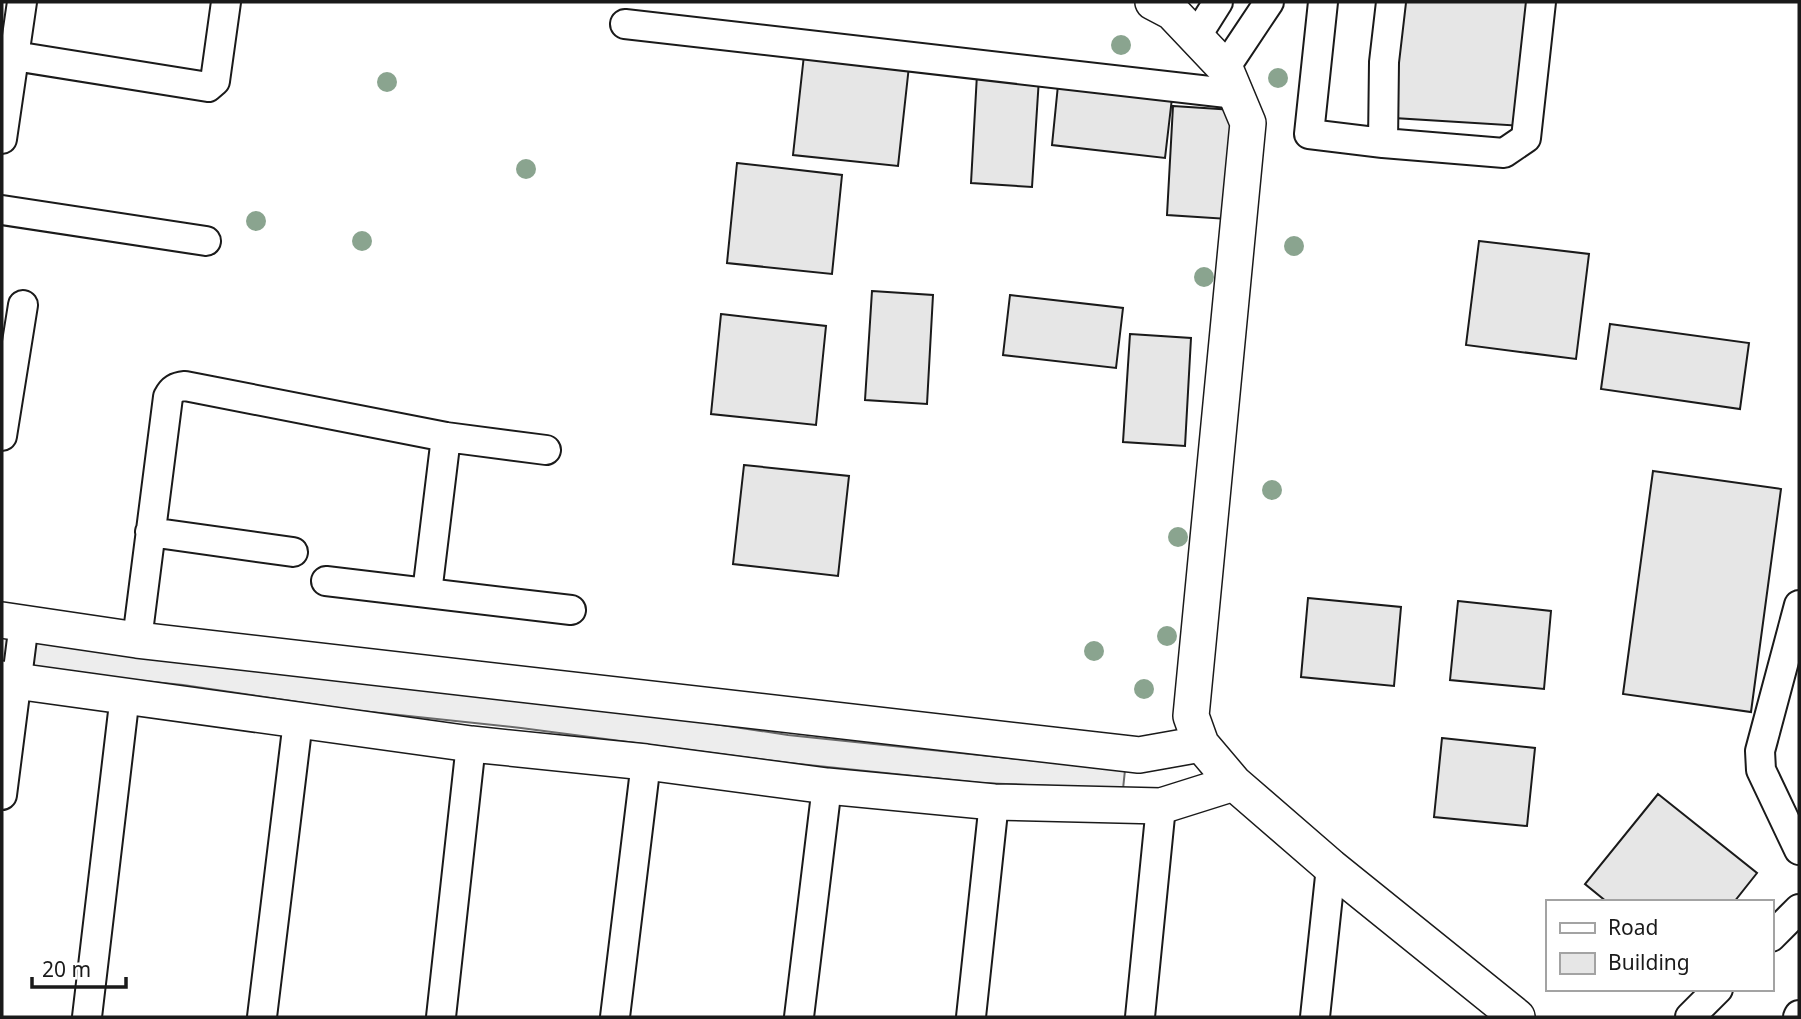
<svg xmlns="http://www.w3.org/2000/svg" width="1801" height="1019" viewBox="0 0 1801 1019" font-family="'Noto Sans',sans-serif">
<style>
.built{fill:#ededed;stroke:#6a6a6a;stroke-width:2}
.building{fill:#e6e6e6;stroke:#1a1a1a;stroke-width:2}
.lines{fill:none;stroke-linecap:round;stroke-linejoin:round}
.minor-casing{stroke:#1a1a1a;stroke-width:32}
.tertiary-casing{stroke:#1a1a1a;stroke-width:38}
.minor{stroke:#fff;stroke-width:28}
.tertiary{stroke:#fff;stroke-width:35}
.tree{fill:#8aa48f}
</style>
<rect width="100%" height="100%" fill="#fff"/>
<path class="built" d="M2,634L239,664L401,688L588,705L788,735L1125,770L1123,789L981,783L789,763L521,728L352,710L183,685L36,670L2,664Z"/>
<path class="building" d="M1401,2H1531L1523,126L1394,118Z
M804,55L909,66L898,166L793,155Z
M977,74L1039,78L1032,187L971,183Z
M1058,85L1172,98L1165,158L1052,145Z
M1173,106L1234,110L1228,219L1167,215Z
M737,163L842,175L832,274L727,263Z
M1479,241L1589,254L1576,359L1466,345Z
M872,291L933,295L927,404L865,400Z
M1010,295L1123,308L1116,368L1003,355Z
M721,314L826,326L816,425L711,414Z
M1610,324L1749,343L1740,409L1601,389Z
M1130,334L1191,338L1185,446L1123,442Z
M744,465L849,476L838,576L733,564Z
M1653,471L1781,489L1751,712L1623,694Z
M1308,598L1401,607L1394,686L1301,677Z
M1458,601L1551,611L1544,689L1450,680Z
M1442,738L1535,748L1527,826L1434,817Z
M1658,794L1757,873L1734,902H1607L1585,884Z"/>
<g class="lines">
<g class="minor-casing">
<path id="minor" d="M1323,2L1309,134L1383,143
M1391,2L1384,62L1383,143L1504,153L1526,138L1541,2
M625,24L1236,94
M1196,37L1218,2
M2,54L208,87L215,81L226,2
M1225,68L1269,2
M2,139L22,2
M2,210L206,241
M2,436L23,305
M150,532L293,552
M326,581L571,610
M427,593L446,437
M1799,605L1760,751L1761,770L1799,850
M137,640L168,397C172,389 176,387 185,386L446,437L546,450
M2,795L24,623
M1771,937L1799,909
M87,1017L125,695
M262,1017L298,721
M441,1017L471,744
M615,1017L646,762
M799,1017L827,786
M971,1017L994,802
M1140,1017L1161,806
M1315,1017L1331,867
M1690,1017L1718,989
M1798,1017L1799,1015"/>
</g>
<g class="tertiary-casing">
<path id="tertiary" d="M1153,2L1172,12L1225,68L1248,123L1191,716L1201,744L1234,783L1331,867L1517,1017
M2,620L137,640L1139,755L1201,744
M2,679L471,744L646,762L827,786L994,802L1161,806L1234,783"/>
</g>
<use href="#minor" class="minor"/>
<use href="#tertiary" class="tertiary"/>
</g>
<g class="tree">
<circle cx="1121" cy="45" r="10"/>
<circle cx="1278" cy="78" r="10"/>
<circle cx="387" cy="82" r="10"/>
<circle cx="526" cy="169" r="10"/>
<circle cx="256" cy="221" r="10"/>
<circle cx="362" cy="241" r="10"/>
<circle cx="1294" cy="246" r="10"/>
<circle cx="1204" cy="277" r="10"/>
<circle cx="1272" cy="490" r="10"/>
<circle cx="1178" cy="537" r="10"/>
<circle cx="1167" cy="636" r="10"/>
<circle cx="1094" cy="651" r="10"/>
<circle cx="1144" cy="689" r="10"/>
</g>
<rect width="1801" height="1019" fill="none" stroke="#1a1a1a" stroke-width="7"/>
<rect x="1546" y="900" width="228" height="91" fill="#ffffff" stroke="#a3a3a3" stroke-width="2"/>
<rect x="1560" y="923" width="35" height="10" fill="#ffffff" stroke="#a3a3a3" stroke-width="2"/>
<text x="1608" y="935" font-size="21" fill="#1a1a1a">Road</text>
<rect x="1560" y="953" width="35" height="21" fill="#e6e6e6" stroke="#a3a3a3" stroke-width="2"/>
<text x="1608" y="970" font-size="21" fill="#1a1a1a">Building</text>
<path d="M32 977v10h94v-10" fill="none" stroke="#1a1a1a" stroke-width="3.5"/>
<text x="42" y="977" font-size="21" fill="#1a1a1a" stroke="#ffffff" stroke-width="5" paint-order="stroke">20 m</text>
</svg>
